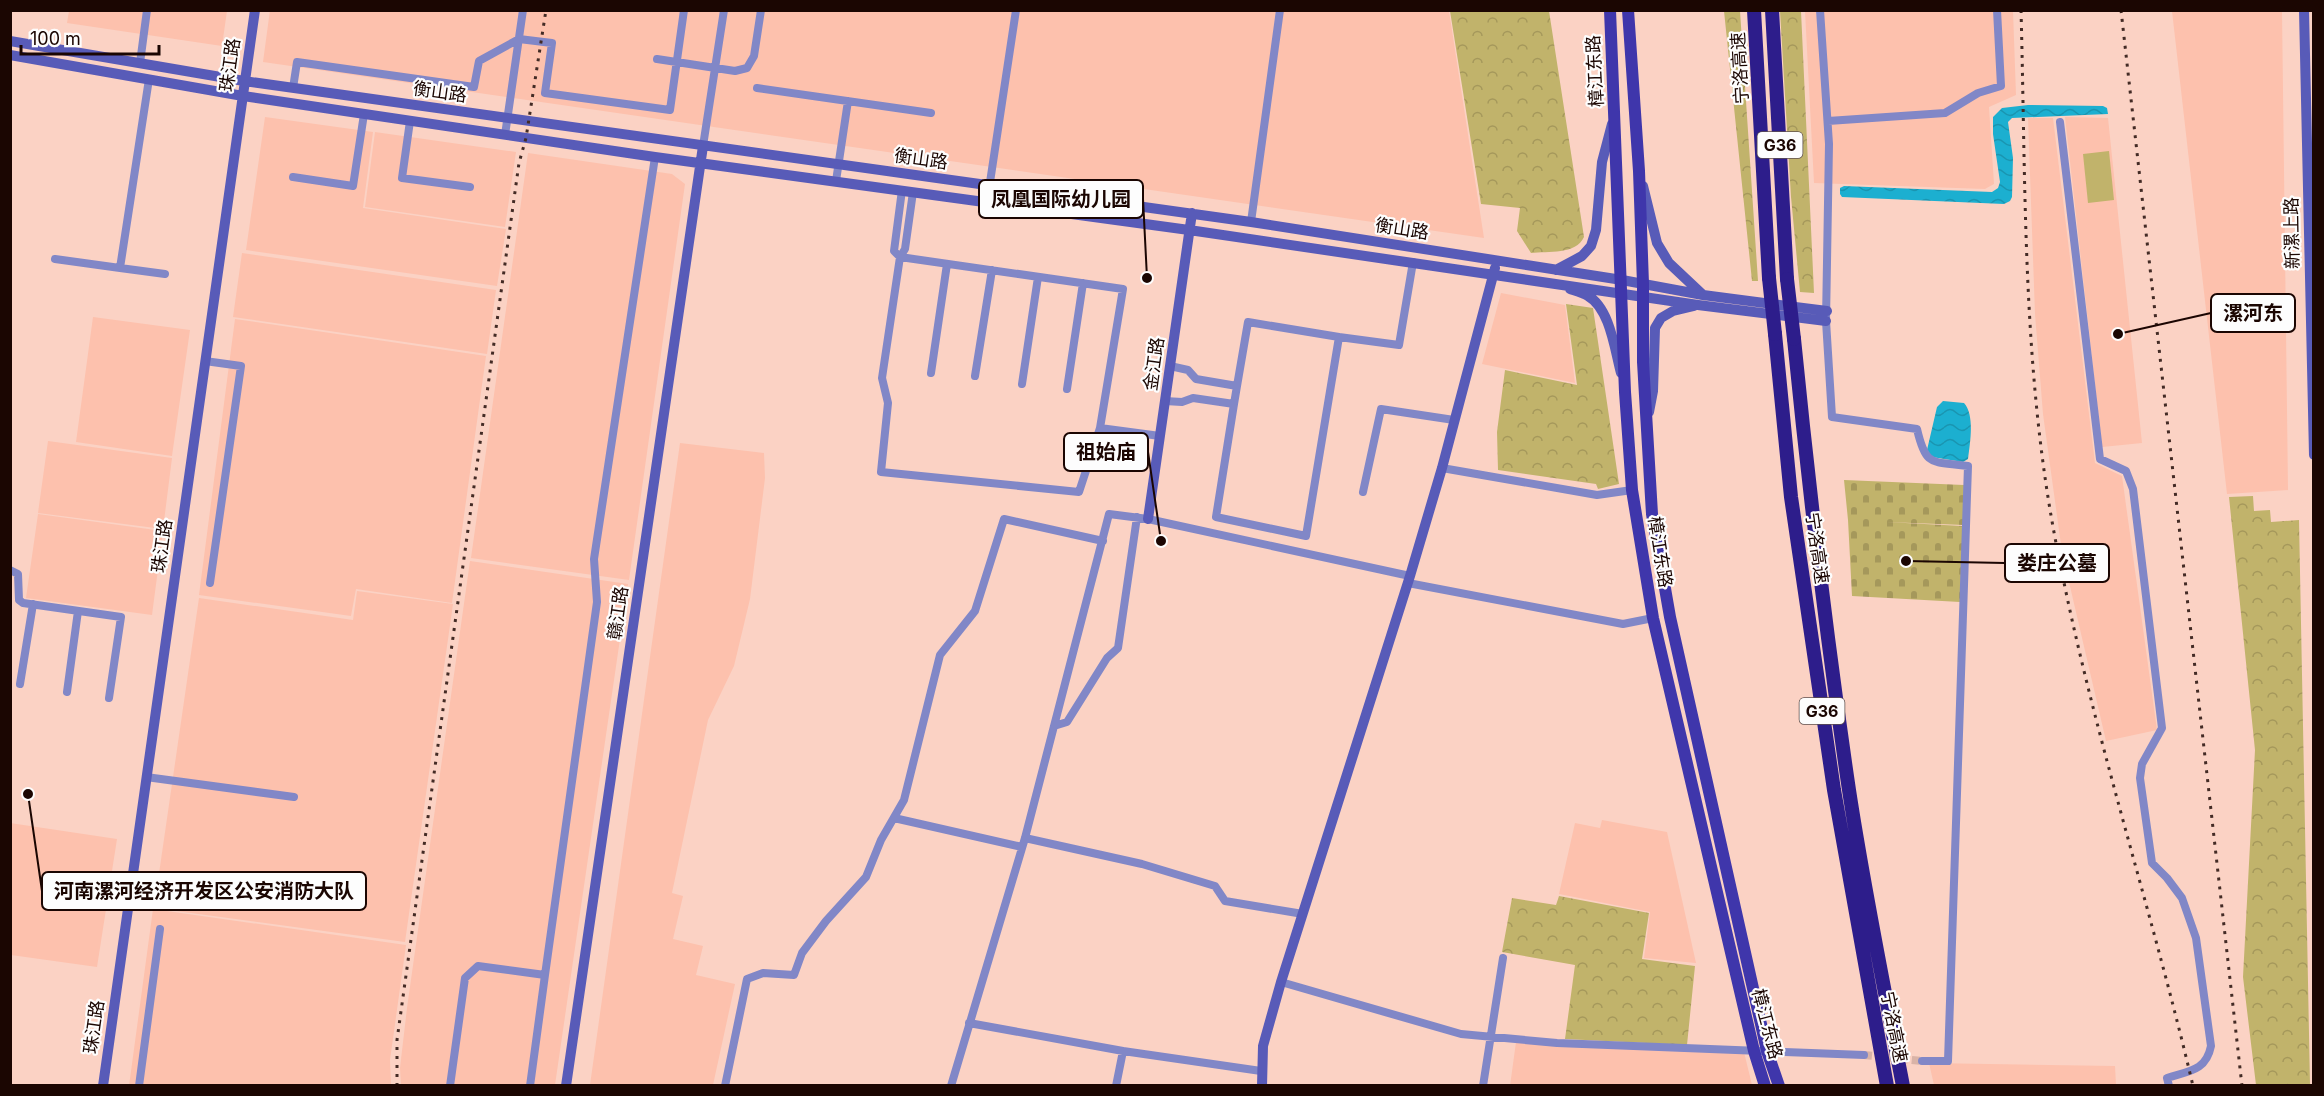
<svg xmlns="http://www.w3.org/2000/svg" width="2324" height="1096" viewBox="0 0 2324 1096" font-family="Inter,'Noto Sans SC',sans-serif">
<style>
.built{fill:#fdc1ad}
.forest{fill:url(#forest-crowns)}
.cemetery{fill:url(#cemetery-stones)}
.garden{fill:#c1b36b}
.water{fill:url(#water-waves)}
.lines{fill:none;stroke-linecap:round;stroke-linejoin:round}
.street-tunnel{stroke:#d9b3a7;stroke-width:8;stroke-dasharray:8 4;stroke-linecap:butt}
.street{stroke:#8187c7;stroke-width:8}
.secondary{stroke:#585bb8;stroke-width:10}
.primary{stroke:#3f36ab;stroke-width:12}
.highway{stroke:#2d1d8b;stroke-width:14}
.rail{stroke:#432b25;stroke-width:3;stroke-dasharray:3 6;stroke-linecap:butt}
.highway-bridge{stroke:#2d1d8b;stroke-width:14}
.labels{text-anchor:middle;stroke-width:4.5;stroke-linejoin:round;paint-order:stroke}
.shield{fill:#fdfdfd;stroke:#5f504d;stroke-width:1.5}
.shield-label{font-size:16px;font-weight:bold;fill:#1b0602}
.street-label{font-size:18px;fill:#1b0602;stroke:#fdfdfd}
.leader{fill:none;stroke:#1b0602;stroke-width:2}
.callout-dot{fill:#1b0602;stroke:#fdfdfd;stroke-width:2}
.callout{fill:#fdfdfd;stroke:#1b0602;stroke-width:2}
.callout-label{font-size:20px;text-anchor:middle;font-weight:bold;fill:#1b0602}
</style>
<defs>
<pattern id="forest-crowns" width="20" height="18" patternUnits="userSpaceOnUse" patternTransform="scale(1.5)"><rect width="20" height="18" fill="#c1b36b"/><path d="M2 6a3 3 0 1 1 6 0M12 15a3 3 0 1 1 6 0" fill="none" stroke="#a5985b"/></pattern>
<pattern id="cemetery-stones" width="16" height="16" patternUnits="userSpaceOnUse" patternTransform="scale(1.5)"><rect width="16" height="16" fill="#c1b36b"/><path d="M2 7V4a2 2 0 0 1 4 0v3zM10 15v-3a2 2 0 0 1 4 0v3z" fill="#a5985b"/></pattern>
<pattern id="water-waves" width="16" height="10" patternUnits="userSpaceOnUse" patternTransform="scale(1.5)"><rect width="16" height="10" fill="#1cafd0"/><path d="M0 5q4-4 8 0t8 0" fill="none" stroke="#1995b1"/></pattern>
</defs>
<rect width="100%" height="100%" fill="#fbd2c4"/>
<path class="built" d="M270,10L1449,11L1484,238L263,62Z
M69,11H227L222,46L67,23Z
M1805,11H2013L2016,95L1989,107L1994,184L1985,189L1814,183Z
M2172,11H2282L2288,490L2227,494Z
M265,117L373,132L363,208L506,229L497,286L246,250Z
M2065,117L2108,118L2142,443L2102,447Z
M2028,118H2053L2095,463L2122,476L2157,730L2106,741L2062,552L2043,414L2035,314Z
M375,132L516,152L505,227L365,207Z
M528,153L672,174L685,184L629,580L471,558Z
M242,253L496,290L487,354L233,317Z
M1501,293L1565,305L1575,383L1482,364Z
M93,317L190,330L172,456L76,442Z
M235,319L486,356L452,603L356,589L351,616L199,595Z
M48,441L172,458L163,529L38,513Z
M680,443L764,453L765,478L750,599L734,666L708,720L672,893L683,896L673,939L703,946L696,975L735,984L713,1085H590Z
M38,514L163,531L152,615L26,598Z
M470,561L628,584L555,1085L401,1086L400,1068L407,1008Z
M357,591L453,604L405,942L154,908L199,598L353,620Z
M1602,820L1667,832L1696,963L1644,958L1650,912L1559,894L1575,823L1600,828Z
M10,823L117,839L97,967L11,955Z
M153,909L406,945L390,1060L391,1085L129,1086Z
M1516,1042L1744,1052L1752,1085L1510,1086Z
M1929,1063L2115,1066L2116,1085H1934Z"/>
<path class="forest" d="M1450,11H1549L1584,237C1576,255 1548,251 1531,253L1517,231L1520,208L1481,204Z
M1724,11H1740L1758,281H1752Z
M1780,11H1801L1814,293L1800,292L1791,197Z
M1566,304L1593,308L1619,484L1598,489L1596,484L1498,470L1497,432L1505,370L1577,385Z
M2253,496L2254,511L2270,510L2271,522L2299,520L2310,1085H2256L2243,977L2255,750L2229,497Z
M1559,896L1649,913L1642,959L1695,966L1687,1045L1565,1039L1575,965L1502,952L1512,898L1556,905Z"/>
<path class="cemetery" d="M1844,480L1964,485L1963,525L1886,522L1963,526L1960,602L1852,596L1848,520Z"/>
<path class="garden" d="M2109,151L2114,200L2088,203L2083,154Z"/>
<path class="water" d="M2028,105L2103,106L2107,108L2108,114L2012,118L2008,122L2013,158L2012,197L2010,201L2004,204L1842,197L1840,194V188L1844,186L1992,192L1998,188L2000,182L1993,134V117L2002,108Z
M1943,401L1964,403C1975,415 1970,443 1968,459L1963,462L1932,457L1927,450L1937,407Z"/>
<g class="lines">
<path class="street-tunnel" d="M1864,1055L1922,1061"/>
<path class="street" d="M1820,10L1829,144L1826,321L1832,417L1917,429C1926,468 1932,461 1968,466L1948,1061H1922
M657,59L735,71L747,68L754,56L761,10
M140,63L147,10
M293,88L297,62L474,87L479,61L519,39L552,43L545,93L670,110L684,10
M757,88L931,113
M410,121L402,178L470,187
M1828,121L1945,113L1978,93L2001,86L1997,10
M2060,122L2100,459L2126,471L2133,489L2162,728L2142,764L2140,778L2152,863L2167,878L2182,898L2196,938L2211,1046C2206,1071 2189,1071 2167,1078L2169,1086
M505,135L523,10
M703,146L724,10
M293,177L353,186L364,114
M836,181L848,101
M902,190L894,251L900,257L905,249L913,192
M987,202L1016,10
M1251,222L1280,10
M55,259L120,268L149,79
M120,268L165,274
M1339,337L1399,345L1413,262
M205,361L241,366L210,583
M931,373L947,264
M975,376L992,270
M1022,384L1038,277
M1067,389L1083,283
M1165,401L1182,402L1193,398L1234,404L1216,517L1306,536L1339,337L1248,322L1237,386L1196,379L1188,370L1170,366
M1234,404L1237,386
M1100,428L1079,492L881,472L888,403L882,378L900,257L1123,289L1100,428L1160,436
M1442,468L1597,495L1632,490
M1363,492L1381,409L1454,420
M10,570L18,574L19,600L23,603L121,617L109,698
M1408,583L1623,624L1653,618
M20,684L33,604
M67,692L78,611
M1054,726L1067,722L1107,658L1118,648L1137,517
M146,777L294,797
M894,818L1022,847
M1025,838L1142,864L1215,886L1225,901L1303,914
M545,975L597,602L594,559L655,157
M1281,982L1461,1034L1557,1043L1864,1055
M969,1023L1123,1051L1261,1071
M139,1086L160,929
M450,1086L465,978L478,966L545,975L530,1086
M725,1086L747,979L763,973L794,975L802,953L826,921L866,877L881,840L904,800L940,655L975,611L1004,519L1103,541
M951,1086L1025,838L1109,514L1148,519L1410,576
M1116,1086L1123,1051
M1483,1086L1503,958"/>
<path class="secondary" d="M2304,10L2314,455
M10,41L244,81L1251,222L1622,280L1703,295L1827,311
M10,55L243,96L655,157L1189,230L1698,305L1826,321
M1643,186L1657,243L1669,263L1703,295
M1556,270L1582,256L1591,246L1596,230L1602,162L1612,124
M1570,289C1576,291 1583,293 1588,296C1610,308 1615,351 1621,373
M1649,412L1653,391L1655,328L1661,318L1673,311L1694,306
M1148,519L1192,213
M103,1086L255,10
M566,1086L703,146
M1262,1086L1263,1046L1281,982L1410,576L1442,468L1495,268"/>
<path class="primary" d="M1610,10L1625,392L1632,490L1653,618L1754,1051L1765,1086
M1628,10L1639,171L1643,284V362L1652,514L1670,617L1767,1051L1779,1086"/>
<path class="highway" d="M1754,10L1769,278
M1772,10L1787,279
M1775,334L1791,497L1834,790L1887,1086
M1794,339C1809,490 1827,640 1849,790C1864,889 1884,987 1903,1086"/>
<path class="rail" d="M2021,10C2026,191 2022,375 2058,553C2093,733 2151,907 2193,1086
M2121,10L2242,1086
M397,1086V1040L519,163L526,138L546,10"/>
<path class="highway-bridge" d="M1769,278L1775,334
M1787,279L1794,339"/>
</g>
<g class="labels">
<g class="shield">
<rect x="1757.5" y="132" width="45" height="26" rx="4.5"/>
<rect x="1799.5" y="698" width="45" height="26" rx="4.5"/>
</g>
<g class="shield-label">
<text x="1780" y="151">G36</text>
<text x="1822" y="717">G36</text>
</g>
<g class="street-label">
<text transform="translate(230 65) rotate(-82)" y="6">珠江路</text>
<text transform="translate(1740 68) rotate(-93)" y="6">宁洛高速</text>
<text transform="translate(1595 71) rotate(-93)" y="6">樟江东路</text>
<text transform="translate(440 92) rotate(8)" y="6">衡山路</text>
<text transform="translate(921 159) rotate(8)" y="6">衡山路</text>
<text transform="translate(1402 229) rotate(9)" y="6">衡山路</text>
<text transform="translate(2292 233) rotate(-91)" y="6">新漯上路</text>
<text transform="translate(1154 364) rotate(-82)" y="6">金江路</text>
<text transform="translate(162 546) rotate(-82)" y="6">珠江路</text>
<text transform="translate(1817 548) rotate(82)" y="6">宁洛高速</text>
<text transform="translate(1660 552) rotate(81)" y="6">樟江东路</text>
<text transform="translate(618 613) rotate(-82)" y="6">赣江路</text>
<text transform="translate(1767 1024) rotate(75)" y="6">樟江东路</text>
<text transform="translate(94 1027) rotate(-82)" y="6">珠江路</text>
<text transform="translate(1894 1027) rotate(79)" y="6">宁洛高速</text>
</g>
</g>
<path class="leader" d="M1147 278L1143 199M2118 334L2211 313M1161 541L1148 452M1906 561L2005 563M28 794L42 891"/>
<g class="callout-dot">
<circle cx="1147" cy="278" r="6"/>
<circle cx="2118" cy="334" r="6"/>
<circle cx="1161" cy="541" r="6"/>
<circle cx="1906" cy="561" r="6"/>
<circle cx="28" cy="794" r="6"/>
</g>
<g class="callout">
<rect x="979" y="180" width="164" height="38" rx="6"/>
<rect x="2211" y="294" width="84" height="38" rx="6"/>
<rect x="1064" y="433" width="84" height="38" rx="6"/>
<rect x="2005" y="544" width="104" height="38" rx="6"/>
<rect x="42" y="872" width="324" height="38" rx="6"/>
</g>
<g class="callout-label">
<text x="1061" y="206">凤凰国际幼儿园</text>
<text x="2253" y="320">漯河东</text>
<text x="1106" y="459">祖始庙</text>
<text x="2057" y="570">娄庄公墓</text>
<text x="204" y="898">河南漯河经济开发区公安消防大队</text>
</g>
<rect width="2324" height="1096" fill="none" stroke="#1b0602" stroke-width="24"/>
<path d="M21 45v9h138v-9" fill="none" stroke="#1b0602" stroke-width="3"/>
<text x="30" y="45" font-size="18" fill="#1b0602" stroke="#fdfdfd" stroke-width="4.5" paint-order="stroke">100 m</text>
</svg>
